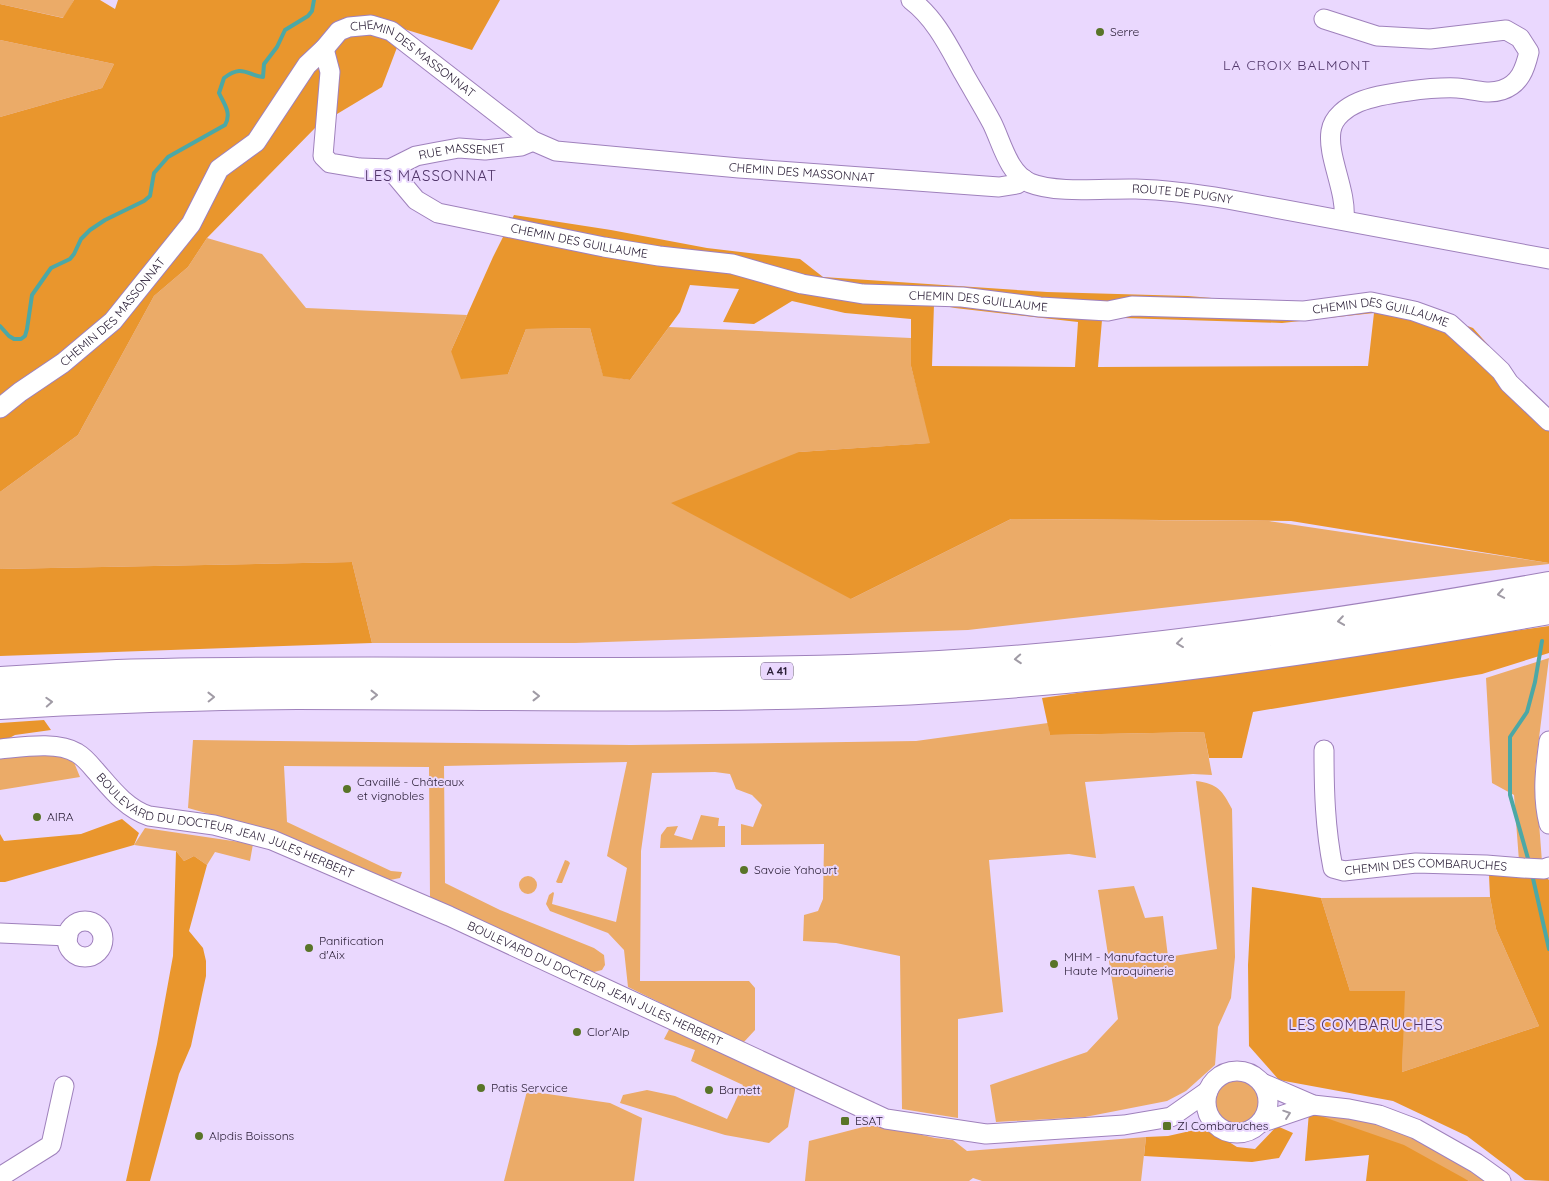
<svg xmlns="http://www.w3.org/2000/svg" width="1549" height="1181" viewBox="0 0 1549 1181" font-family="Quicksand,sans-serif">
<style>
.green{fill:#ebab68}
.forest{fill:#e9962d;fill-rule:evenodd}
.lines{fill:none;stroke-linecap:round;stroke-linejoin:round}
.stream{stroke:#4ca8a6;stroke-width:4}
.minor-casing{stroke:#9f81bc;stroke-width:21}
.highway-casing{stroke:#9f81bc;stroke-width:30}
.minor{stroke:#fff;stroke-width:19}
.highway{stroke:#fff;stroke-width:28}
.oneway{stroke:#a09ba5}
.poi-dot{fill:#597428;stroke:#ead8fe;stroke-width:2}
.labels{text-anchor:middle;stroke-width:4;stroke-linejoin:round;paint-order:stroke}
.shield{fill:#ead8fe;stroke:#655773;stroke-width:1}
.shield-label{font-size:11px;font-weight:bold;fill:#2c2038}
.poi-label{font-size:12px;fill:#2c2038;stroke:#ead8fe;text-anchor:start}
.street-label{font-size:12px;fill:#2c2038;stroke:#ead8fe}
.neighbourhood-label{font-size:14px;letter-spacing:1px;fill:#51366a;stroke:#ead8fe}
.quarter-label{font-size:15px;letter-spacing:1px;fill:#51366a;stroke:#ead8fe}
</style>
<rect width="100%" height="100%" fill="#ead8fe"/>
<path class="green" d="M0,0H74L64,18L0,4Z
M0,40L114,64L102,88L0,117Z
M207,238L262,254L306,308L467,315L451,351L508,374L526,329L590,328L603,375L630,380L669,327L911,338V366L931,443L799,452L851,599L1011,519L1269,521L1549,563V564L968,630L575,643H372L352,562L0,569V492L78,435L154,296L188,267Z
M1549,658L1535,770L1542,862L1519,861L1514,795L1492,783L1486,678Z
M1048,723L1050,735L1204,732L1212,775L1193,774L1085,782L1096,858L1069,854L989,860L1003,1012L958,1019V1118L902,1109L900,956L836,943L803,941L804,915L818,911L823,899L824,844L741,845V824L753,827L762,805L752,795L736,789L730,774L715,772L652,773L641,851L640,981H749L755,988V1030L743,1043L628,987L624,950L608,933L550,911L546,904L549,895L553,892L554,893L552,904L616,922L627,868L607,856L627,762L444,766L445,883L500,910L594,948L604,955L605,965L602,970L594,972L430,898L429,767L284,766L287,822L391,871L402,872L400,878L390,880L263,829L188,808L193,740L631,745L916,741Z
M45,753L71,755L80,777L0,790V757Z
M1196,781C1218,784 1222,790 1232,809L1235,957L1231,998L1218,1027L1215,1065L1186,1091L1167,1101L1085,1117L996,1122L990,1085L1087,1052L1118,1019L1098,890L1134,886L1145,918L1163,916L1168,957L1217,949Z
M701,815L719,818L718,826H725V847L660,848L661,835L667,827L678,826L674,835L692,840Z
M145,828L253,844L250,861L215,852L207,865L194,856L184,861L176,851L134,845Z
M565,860L568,861L570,863L562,883H558L556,882Z
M519 885a9 9 0 1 1 18 0a9 9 0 1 1-18 0Z
M1490,897L1496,929L1539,1026L1402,1072L1404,991H1350L1321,898Z
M672,1024L797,1079L788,1127L769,1143L725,1135L620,1103L623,1095L647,1090L675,1096L727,1119L743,1085L691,1061L695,1050L664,1039Z
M1213 1103a24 24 0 1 1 48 0a24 24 0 1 1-48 0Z
M527,1091L610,1103L642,1118L634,1181H504Z
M1309,1112L1363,1119L1393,1130L1417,1140L1487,1181H1469Z
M867,1126H884L935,1138L953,1140L967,1151L1146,1137L1141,1181H982L973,1178L969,1181H805L809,1141Z"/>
<path class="forest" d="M74,0H100L115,9L118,0H500L472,50L404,29L382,87L317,126L207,238L188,267L154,296L78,435L0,492V117L102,88L114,64L0,40V4L63,18Z
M514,215L611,230L707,248L800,259L823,277L1047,292L1188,296L1296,305L1434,314L1473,328L1549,413V563L1291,521L1011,519L851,599L671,503L799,452L930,443L911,366V319L845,313L792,301L754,324L723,322L739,289L690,285L680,312L630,380L603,376L590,328L526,329L508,374L461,379L451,351L493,257ZM934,304L955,308L1078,322L1075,367L932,366ZM1374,313L1368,366L1098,367L1102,320L1123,318L1282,323Z
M352,562L372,643L0,656V569Z
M1549,626V653L1482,674L1253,712L1242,758H1209L1204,732L1050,735L1042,698Z
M44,720L51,730L15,735L0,743V723Z
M122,819L139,833L134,845L5,882H0V834L4,841L81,834Z
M176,851L184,861L194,856L207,865L189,931L203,948L206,961V976L191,1046L179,1074L150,1181H126L157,1044L173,956Z
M1489,875L1545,876L1549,880V1181L1525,1180L1467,1136L1393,1101L1279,1080L1249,1046L1248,965L1252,887L1321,898L1350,991H1405L1402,1072L1539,1026L1496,929L1490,897Z
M1309,1112L1404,1145L1469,1181H1366L1369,1155L1305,1161Z
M1277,1126L1293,1133L1279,1158L1252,1162L1144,1156L1146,1137L1168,1136L1199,1129L1218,1135L1237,1147L1255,1149Z"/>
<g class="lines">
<path class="stream" d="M0,326L9,336L14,339H21L25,336L27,329L32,295L51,268L70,259L74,254L81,239L90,230L105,220L144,201L150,196L154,173L168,157L225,125C232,113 224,104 219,93L224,78C243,64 246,75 263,77L264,64L277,47L285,30L308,16L312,11L314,0
M1529,862L1510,795V737L1527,712L1535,682L1542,641
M1532,874L1549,949"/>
<g class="minor-casing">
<g id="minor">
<path id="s1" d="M911,0C936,19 949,47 964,74C973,90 983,106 992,123C1002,143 1008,173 1030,183C1057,194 1106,188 1136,189C1167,190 1197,194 1227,199L1549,259"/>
<path d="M1324,19L1377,36L1430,39L1506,30L1520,38L1529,52C1525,69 1520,84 1502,90C1487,95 1472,89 1457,88C1433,87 1381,93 1359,102C1347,107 1333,117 1331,131C1327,157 1347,190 1344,220"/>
<path id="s2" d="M324,49L330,72L323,156L330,163L360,168L390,169L416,156L437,152L459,148L485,150L521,146L533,141"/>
<path id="s3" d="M390,169L416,200L438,213L604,247L659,256L732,264L802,284L863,294L962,297L1040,307L1108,311L1132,306L1304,311L1371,302L1414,311L1450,324L1482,353L1501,371L1509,383L1549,421"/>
<path id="s4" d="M0,408L20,392L63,363L113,321L191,224L219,169L256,142L307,65L324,49L339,31L349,27L371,25L391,31L533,141L556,151L739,168L999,187L1017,184L1024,179"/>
<path d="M1549,741C1545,770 1542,796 1549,824"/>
<path id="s5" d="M0,749C22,747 58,741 77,753C84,757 89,763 94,769C110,787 125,808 149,816L214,825L272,840L449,916L886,1119L986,1134L1124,1125L1171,1117L1208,1091"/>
<path id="s6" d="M1324,750C1324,790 1325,828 1333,868L1344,871L1416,863L1486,865L1523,868L1544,869L1549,867"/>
<circle cx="85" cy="939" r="18"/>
<path d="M0,933L68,936"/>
<circle cx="1237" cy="1102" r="31"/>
<path d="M1262,1083L1313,1105L1349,1109L1379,1115L1416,1129L1476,1163L1501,1181"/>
<path d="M1260,1123L1313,1105"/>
<path d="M0,1177L51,1145L64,1086"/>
</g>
</g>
<g class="highway-casing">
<path id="highway" d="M0,681C39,679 78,676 117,674C370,667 622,677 875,668C1101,660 1326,626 1549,586
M0,705C99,699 198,696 297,695C489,695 682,700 875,692C1102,683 1326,649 1549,610"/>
</g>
<use href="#minor" class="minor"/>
<use href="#highway" class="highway"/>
</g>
<defs><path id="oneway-chevron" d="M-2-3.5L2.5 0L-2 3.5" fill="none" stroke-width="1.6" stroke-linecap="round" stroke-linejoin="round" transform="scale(1.25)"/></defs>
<g class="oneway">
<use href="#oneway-chevron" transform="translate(1501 594) rotate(170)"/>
<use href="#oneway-chevron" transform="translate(1341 621) rotate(172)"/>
<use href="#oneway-chevron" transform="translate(1180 643) rotate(173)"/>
<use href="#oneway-chevron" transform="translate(1018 659) rotate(176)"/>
<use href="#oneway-chevron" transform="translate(374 695)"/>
<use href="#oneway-chevron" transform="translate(536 696)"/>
<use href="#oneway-chevron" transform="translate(211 697) rotate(-1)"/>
<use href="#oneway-chevron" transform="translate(49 702) rotate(-3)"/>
<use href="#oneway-chevron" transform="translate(1287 1114) rotate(-19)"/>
</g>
<g class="poi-dot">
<circle cx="1100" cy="32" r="5"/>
<circle cx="347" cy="789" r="5"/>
<circle cx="37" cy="817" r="5"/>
<circle cx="744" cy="870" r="5"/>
<circle cx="309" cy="948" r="5"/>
<circle cx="1054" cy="964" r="5"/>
<circle cx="577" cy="1032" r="5"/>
<circle cx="481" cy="1088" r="5"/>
<circle cx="709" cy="1090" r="5"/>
<rect x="840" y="1116" width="10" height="10" rx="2.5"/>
<rect x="1162" y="1121" width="10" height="10" rx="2.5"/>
<circle cx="199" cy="1136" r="5"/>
</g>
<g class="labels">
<rect class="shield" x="761" y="662.5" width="32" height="17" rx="4"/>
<g class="shield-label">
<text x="777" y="675">A 41</text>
</g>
<g class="poi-label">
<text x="1110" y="36">Serre</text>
<text x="357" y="786">Cavaillé - Châteaux<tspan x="357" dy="14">et vignobles</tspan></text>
<text x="47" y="821">AIRA</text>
<text x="754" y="874">Savoie Yahourt</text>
<text x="319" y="945">Panification<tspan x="319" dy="14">d'Aix</tspan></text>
<text x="1064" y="961">MHM - Manufacture<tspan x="1064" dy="14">Haute Maroquinerie</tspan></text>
<text x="587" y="1036">Clor'Alp</text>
<text x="491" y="1092">Patis Servcice</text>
<text x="719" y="1094">Barnett</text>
<text x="855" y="1125">ESAT</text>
<text x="1177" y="1130">ZI Combaruches</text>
<text x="209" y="1140">Alpdis Boissons</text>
</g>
<g class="street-label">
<text dy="4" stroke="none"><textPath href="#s4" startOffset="599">CHEMIN DES MASSONNAT</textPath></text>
<text dy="4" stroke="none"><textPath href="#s2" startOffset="254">RUE MASSENET</textPath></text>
<text dy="4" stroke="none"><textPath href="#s4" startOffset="1019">CHEMIN DES MASSONNAT</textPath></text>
<text dy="4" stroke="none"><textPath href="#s1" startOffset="374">ROUTE DE PUGNY</textPath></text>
<text dy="4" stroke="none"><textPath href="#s3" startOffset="210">CHEMIN DES GUILLAUME</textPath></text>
<text dy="4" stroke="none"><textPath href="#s3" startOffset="615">CHEMIN DES GUILLAUME</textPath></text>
<text dy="4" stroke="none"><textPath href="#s4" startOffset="149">CHEMIN DES MASSONNAT</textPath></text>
<text dy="4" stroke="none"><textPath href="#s3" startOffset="1020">CHEMIN DES GUILLAUME</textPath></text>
<text dy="4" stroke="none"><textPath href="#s5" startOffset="249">BOULEVARD DU DOCTEUR JEAN JULES HERBERT</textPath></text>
<text dy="4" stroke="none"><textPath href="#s6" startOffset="212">CHEMIN DES COMBARUCHES</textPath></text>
<text dy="4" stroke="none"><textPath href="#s5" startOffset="654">BOULEVARD DU DOCTEUR JEAN JULES HERBERT</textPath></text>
</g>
<g class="neighbourhood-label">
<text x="1297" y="70">LA CROIX BALMONT</text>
</g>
<g class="quarter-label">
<text x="431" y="181">LES MASSONNAT</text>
<text x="1366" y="1030">LES COMBARUCHES</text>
</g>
</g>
</svg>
